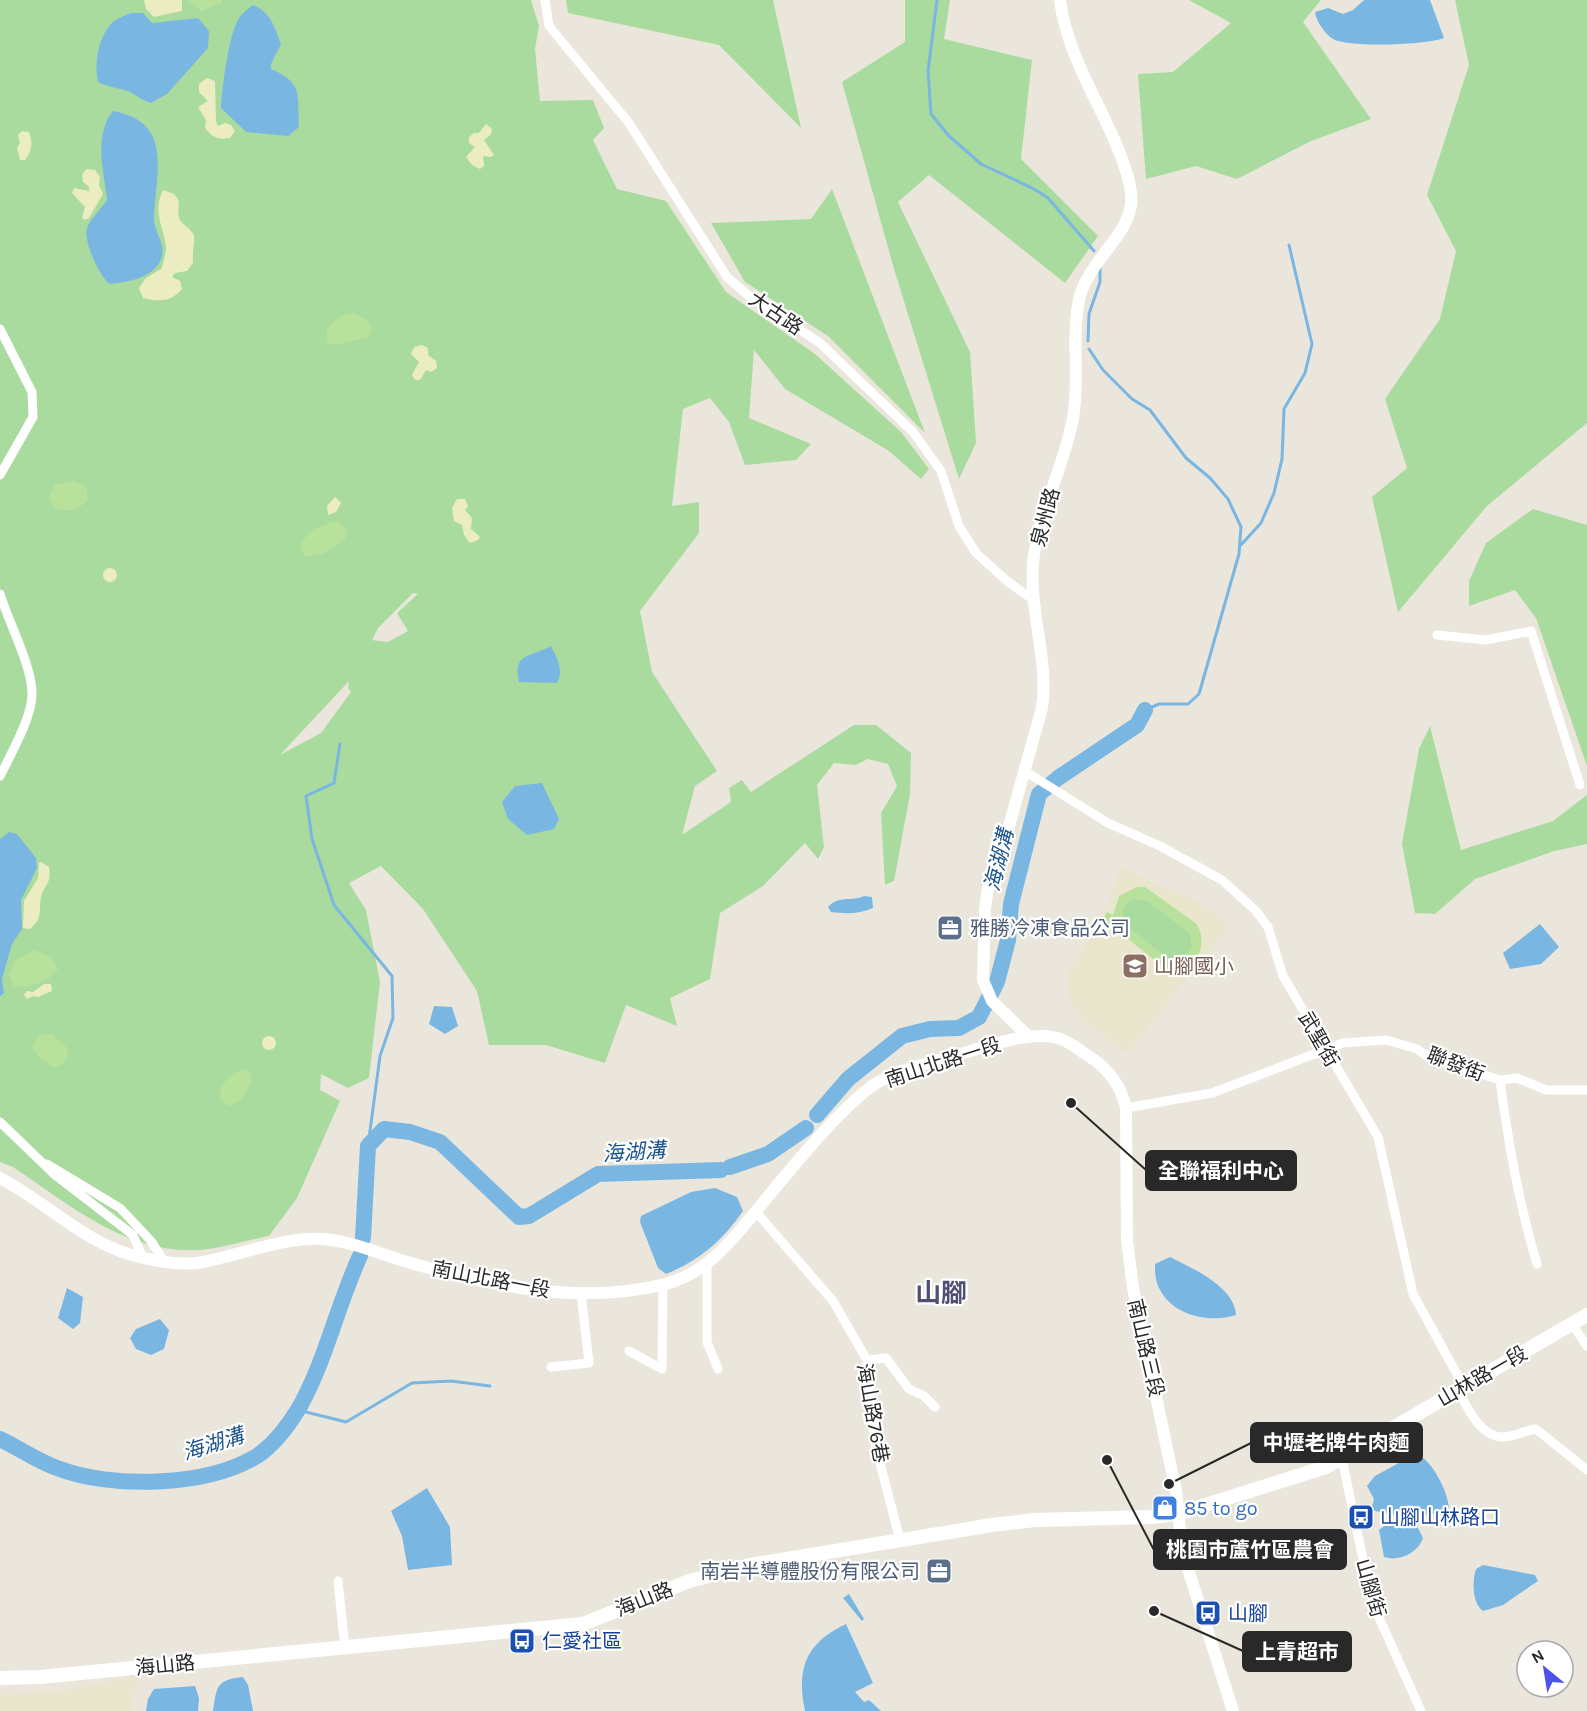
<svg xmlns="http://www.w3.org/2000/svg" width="1587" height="1711" viewBox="0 0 1587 1711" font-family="Karla,'Noto Sans TC',sans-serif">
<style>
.education{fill:#eae5cd}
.green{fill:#a9db9e;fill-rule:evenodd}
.sand{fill:#ececc2}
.pitch{fill:#b8e19b;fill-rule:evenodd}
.water{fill:#7ab6e2}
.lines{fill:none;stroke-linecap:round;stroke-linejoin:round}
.stream{stroke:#7ab6e2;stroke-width:3}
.river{stroke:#7ab6e2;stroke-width:16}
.minor{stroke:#fff;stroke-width:9}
.tertiary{stroke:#fff;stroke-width:12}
.secondary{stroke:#fff;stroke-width:14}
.labels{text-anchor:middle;stroke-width:4.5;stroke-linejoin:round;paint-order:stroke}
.street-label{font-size:20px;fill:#292929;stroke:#fff}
.service-label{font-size:20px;fill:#4e5e75;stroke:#fff;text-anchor:start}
.education-label{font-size:20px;fill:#785e54;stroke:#fff;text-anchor:start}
.shop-label{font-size:20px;fill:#366cbe;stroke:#fff;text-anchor:start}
.transit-label{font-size:20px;fill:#164399;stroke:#fff;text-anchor:start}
.water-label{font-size:21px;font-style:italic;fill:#1b538c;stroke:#fff}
.district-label{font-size:26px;font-weight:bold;fill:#4e4f75;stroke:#fff}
.leader{fill:none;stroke:#292929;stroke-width:2}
.callout-dot{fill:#292929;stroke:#fff;stroke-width:2}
.callout{fill:#292929;stroke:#292929;stroke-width:2}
.callout-label{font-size:21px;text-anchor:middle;font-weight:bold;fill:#fff}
</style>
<rect width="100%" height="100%" fill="#eae6dc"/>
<path class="education" d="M1121,868L1199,902L1228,926L1127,1054L1086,1021L1075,1008L1067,989V975L1099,927Z
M138,1676L130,1711H0V1695L64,1691Z"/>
<path class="green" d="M0,0H531L539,26L535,49L540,101L593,100L604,128L593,140L617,189L666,201L726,292L815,354L901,432L929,469L921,479L889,451L785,389L754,350L749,418L811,444L796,460L745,465L729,422L710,398L683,409L672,506L699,502V533L640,611L652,672L717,771L695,786L682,835L731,802L729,788L742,780L751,792L854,725H876L911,753L910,794L894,881L885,885L881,813L897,786L888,764L868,759L855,765L834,763L817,785L824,847L818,859L805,843L763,886L720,913L710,979L670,998L677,1026L626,1005L605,1063L546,1045H489L477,991L423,909L381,866L349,883L366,910L380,982L369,1078L348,1088L321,1074L320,1090L340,1101L297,1198L269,1236C247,1240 218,1249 199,1250C126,1254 70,1205 13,1167L0,1162ZM413,593L418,594L397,613L408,631L388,642L372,640L378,628ZM349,681L348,688L351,692L321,733L280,755Z
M566,0H773L801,128L719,45L568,13Z
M905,0H950L944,39L1032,60L1021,159L1098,236L1065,283L929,175L898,202L970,352L976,443L959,479L894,269L842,82L905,42Z
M1189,0H1321L1303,22L1371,119L1311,141L1237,179L1196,166L1146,179L1138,74L1173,72L1231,23Z
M1455,0H1587V423L1487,506L1398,612L1372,497L1407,468L1385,399L1440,319L1456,251L1427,195L1469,65Z
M832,189L925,433L828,336L745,282L711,223L811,219Z
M1533,509L1587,525V766L1536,618L1515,590L1469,606V581L1486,543Z
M1430,726L1461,850L1553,821L1587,795V844L1554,851L1475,879L1435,914L1415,913L1402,844L1419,749Z
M1134,898L1147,900L1186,930L1191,935L1192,948L1185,958L1173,961L1167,958L1127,927C1119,915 1121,903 1134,898Z"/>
<path class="sand" d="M144,0H182V11L154,17L146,9Z
M207,78L215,81L216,122L218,126L225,123L231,125L235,131L230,138C218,140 213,138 205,128L206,120L198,107L208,101L199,92V84Z
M486,124L492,129L491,134L484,140L494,155L491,157L483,156L484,166L480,169L472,165L466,157L475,147L469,143V137L474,133H479Z
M22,131L29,132C33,143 32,151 25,160H20L17,148L20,143L18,135Z
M86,169L95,170L100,177L99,185L103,194L89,218L84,220L82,217L85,207L72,193L74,188L89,191V187L83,182L82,175Z
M163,190L174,194L179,201C176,228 184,219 194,235C195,236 192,256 193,263L187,271L175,273L172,277L180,281L182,289C171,302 159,302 143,298L139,288L145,279L162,268C163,262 166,254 166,248C164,227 152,212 163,190Z
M422,345L428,348V355L436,361L437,368L431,372L426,370L420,380H415L412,375L419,362L411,354L414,347Z
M335,497L341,503L336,512L328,515L327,506Z
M457,499H465L468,506L465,510L472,518L471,529L480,537L478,540L470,543L464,535L462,525L454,521L452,508Z
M103 575a7 7 0 1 1 14 0a7 7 0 1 1-14 0Z
M41,862L49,867C51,884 47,881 42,894C37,908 45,917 30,929L23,928L24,901L38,878L39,863Z
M44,984H51L52,991L38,997L33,996L27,999L24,995L27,991L33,992Z
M262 1043a7 7 0 1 1 14 0a7 7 0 1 1-14 0Z"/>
<path class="pitch" d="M188,0H222V3L201,11Z
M355,313L369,322L372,331L368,337L336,345L326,342L327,329L342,315Z
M73,481L86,486L88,501L73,511L54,508L49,496L55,485Z
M337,521L347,530L345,540L325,553L306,557L300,548C306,530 319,526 337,521Z
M1137,887H1145L1197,924C1208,946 1199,964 1175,969L1181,974L1177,978L1103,919L1107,912L1113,915L1119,896ZM1134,898L1147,900L1186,930L1191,936L1192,947L1185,958L1173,961L1167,958L1127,927C1119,915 1121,904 1134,898Z
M34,950L52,958L58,969C46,984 33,987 14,986L9,975L15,960Z
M52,1034L67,1048L68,1056L62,1065L53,1067L39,1057L32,1048L38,1036Z
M243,1069L251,1073L252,1082L240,1101L229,1106L220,1099C220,1083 229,1075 243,1069Z"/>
<path class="water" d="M1364,0H1430L1444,38C1426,45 1349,48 1333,39C1325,34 1316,21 1315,12L1328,8L1343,14L1353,10Z
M253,5C271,12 275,28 281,44L271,64V69C304,83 297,95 299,127L288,136L246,132L221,108C222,88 229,27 242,14C245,11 250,8 253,5Z
M131,13H143L152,23L198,18L209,31L208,48L167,94L151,103C142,100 136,95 128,91C118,88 108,87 98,82C94,63 98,36 113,22C118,18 126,15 131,13Z
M113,111C175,122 155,174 154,219C154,233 167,245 161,259C154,278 127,282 110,284C100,278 83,241 87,228C90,219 102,208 107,200C104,171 93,136 113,111Z
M551,646C557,658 564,670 557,683L519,682C512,653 531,657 551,646Z
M542,783L559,819L554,829L527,835L508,819L502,802L515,786Z
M9,832L17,834L36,858L37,868L21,900L22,929L12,944L2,979L4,993L0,996V839Z
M864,896L872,897L873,908C859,914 847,914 831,912L828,907C839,895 851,902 864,896Z
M1540,924L1559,947L1541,964L1510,969L1503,953Z
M434,1006L452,1007L458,1026L445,1034L429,1024Z
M715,1188L737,1197L743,1211C723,1240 699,1261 666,1274L658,1268L640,1222L641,1216L691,1192Z
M1170,1257C1192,1268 1235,1287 1236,1315C1208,1324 1168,1315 1157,1283C1155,1277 1155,1270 1155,1264Z
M67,1288L83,1297L80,1323L73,1329L58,1318Z
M160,1319L169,1330L164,1349L151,1355L136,1349L130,1338L136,1329Z
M1417,1453C1433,1463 1447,1489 1449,1508C1427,1520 1399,1516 1375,1511L1372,1507L1374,1499L1367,1486L1375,1476Z
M427,1488L450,1527L452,1565L408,1570L402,1536L391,1511Z
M1391,1521C1398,1523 1408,1521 1416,1524L1423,1538C1418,1553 1399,1562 1384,1557L1379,1530Z
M1483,1565L1535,1575L1538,1581L1503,1605L1483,1611C1472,1603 1472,1581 1476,1569Z
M849,1594L864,1619L862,1621L843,1598Z
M846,1624L873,1683L855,1692L864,1702L869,1700L881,1711H805C796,1668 806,1643 846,1624Z
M243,1677L248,1685L253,1711H213C217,1686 216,1680 243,1677Z
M195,1686L199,1698L198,1711H146L148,1699L154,1689Z"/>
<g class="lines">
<path class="stream" d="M937,0L928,71L931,114L949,136L981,164L1034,189L1048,198L1094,251
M1088,341L1089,314L1100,282V268
M1089,349L1103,370L1132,399L1150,410L1186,458L1210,478L1228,499L1241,527L1239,554L1199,694L1188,704H1159L1145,710
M1240,546L1261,523L1274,493L1282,459L1284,409L1305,373L1312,344L1289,245
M340,744L334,783L306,796L312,839L334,905L392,976L393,1018L380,1056L368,1146
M298,1410L346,1422L412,1383L451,1381L490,1386"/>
<path class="river" d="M817,1115L848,1079L902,1036L930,1029L959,1028L979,1017L997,982L1008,940L1011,904L1039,794L1058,778L1137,725L1145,710
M730,1167L768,1154L806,1128
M363,1238L368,1146L384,1129L410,1132L440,1142L519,1217L529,1216L598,1174L721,1170
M0,1439C19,1448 37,1461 57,1468C111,1489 206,1487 257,1456C275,1444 288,1426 299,1408C326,1360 337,1306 360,1256"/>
<path class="minor" d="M545,0L549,26L629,123L727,277L749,296L820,343L913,432L941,471L959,526L976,553L1007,581L1035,601
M0,329L32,392L33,417L0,475
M0,594C8,621 33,668 32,695C32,717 10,756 0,776
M1437,635L1486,640L1531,631L1580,785
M1023,770L1108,823L1160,846L1222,880L1256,911L1268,927L1283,976L1378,1137L1413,1294L1464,1387
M1500,1080C1508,1143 1519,1204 1537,1264
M1126,1108L1212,1093L1343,1043L1386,1040L1417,1049L1428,1057L1500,1080L1517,1078L1546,1090H1587
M0,1122L55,1175L133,1235L143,1258
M47,1164L120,1208L151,1241L163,1260
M756,1212L833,1301L867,1360L875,1444L900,1540
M707,1264V1342L718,1369
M1572,1324L1587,1346
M629,1351L662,1369L663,1285
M867,1360L886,1358L909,1389L924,1396L935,1407
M551,1367L589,1363L581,1293
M1458,1390C1467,1407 1480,1437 1503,1437C1513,1437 1526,1430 1536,1429L1587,1470
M1342,1459L1372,1602L1421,1711
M338,1581L345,1648"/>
<path class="tertiary" d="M1029,1037L992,1001L983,980L985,909L988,888L1006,837L1042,708C1049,659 1029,612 1033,563C1038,513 1064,468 1073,418C1080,380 1071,339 1079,300C1087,263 1127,237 1131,205C1133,189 1126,171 1121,156C1101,104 1067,56 1060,0
M0,1178C48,1203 85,1244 139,1257C156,1261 180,1265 197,1263C240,1256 279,1237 323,1239C351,1241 377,1253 404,1261C486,1285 579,1306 665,1284C710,1273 738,1233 766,1199C794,1165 838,1111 872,1086C894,1071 925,1064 950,1057C980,1049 1034,1027 1063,1040C1073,1044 1082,1052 1090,1057C1110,1070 1121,1086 1126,1108L1127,1240L1133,1288L1176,1491L1182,1550L1233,1711"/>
<path class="secondary" d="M0,1678L40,1677L583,1624L689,1581L750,1565L992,1525L1035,1520L1150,1517L1177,1514L1326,1467L1587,1315"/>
</g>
<defs>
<g id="office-square" transform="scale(1.35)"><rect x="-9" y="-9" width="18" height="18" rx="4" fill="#5c6f8a" stroke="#fff"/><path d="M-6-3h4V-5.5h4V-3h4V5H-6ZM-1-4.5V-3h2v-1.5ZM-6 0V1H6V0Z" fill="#fff"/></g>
<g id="school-square" transform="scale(1.35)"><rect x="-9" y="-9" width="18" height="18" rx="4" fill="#8d6e63" stroke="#fff"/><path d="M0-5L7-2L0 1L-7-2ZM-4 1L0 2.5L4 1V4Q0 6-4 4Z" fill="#fff"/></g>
<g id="shop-square" transform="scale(1.35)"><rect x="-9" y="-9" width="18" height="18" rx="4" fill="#3f7fe0" stroke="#fff"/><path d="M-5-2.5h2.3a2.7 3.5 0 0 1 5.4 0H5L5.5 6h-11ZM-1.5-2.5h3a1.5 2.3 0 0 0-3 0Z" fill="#fff"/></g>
<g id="bus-square" transform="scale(1.35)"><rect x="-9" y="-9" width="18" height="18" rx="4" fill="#1a4fb4" stroke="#fff"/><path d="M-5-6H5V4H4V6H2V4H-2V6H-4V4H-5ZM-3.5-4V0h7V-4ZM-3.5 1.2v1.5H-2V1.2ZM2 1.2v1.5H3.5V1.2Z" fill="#fff"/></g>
</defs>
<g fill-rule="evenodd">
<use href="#office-square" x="950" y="928"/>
<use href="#school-square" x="1135" y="966"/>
<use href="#shop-square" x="1165" y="1508"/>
<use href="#bus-square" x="1361" y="1517"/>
<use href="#office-square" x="939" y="1571"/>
<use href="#bus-square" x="1208" y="1613"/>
<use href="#bus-square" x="522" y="1641"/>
</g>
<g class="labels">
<g class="street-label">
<text transform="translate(776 313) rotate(34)" y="7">大古路</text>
<text transform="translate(1045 517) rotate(-75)" y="7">泉州路</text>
<text transform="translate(1319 1039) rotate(60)" y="7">武聖街</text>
<text transform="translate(943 1062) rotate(-18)" y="7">南山北路一段</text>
<text transform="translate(1456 1064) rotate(21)" y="7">聯發街</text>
<text transform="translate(491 1279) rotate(11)" y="7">南山北路一段</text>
<text transform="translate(1146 1348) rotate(77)" y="7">南山路三段</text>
<text transform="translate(1482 1376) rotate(-30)" y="7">山林路一段</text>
<text transform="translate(873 1413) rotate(80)" y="7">海山路76巷</text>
<text transform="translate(1371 1588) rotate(74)" y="7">山腳街</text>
<text transform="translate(644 1599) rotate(-22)" y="7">海山路</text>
<text transform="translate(165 1665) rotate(-6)" y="7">海山路</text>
</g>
<g class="service-label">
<text x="970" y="935">雅勝冷凍食品公司</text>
<text x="920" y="1578" text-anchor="end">南岩半導體股份有限公司</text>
</g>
<g class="education-label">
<text x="1154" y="973">山腳國小</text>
</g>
<g class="shop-label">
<text x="1184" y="1515">85 to go</text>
</g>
<g class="transit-label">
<text x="1380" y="1524">山腳山林路口</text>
<text x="1228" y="1620">山腳</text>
<text x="542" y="1648">仁愛社區</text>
</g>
<g class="water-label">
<text transform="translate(999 860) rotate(-76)" y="7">海湖溝</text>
<text transform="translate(634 1152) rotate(-4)" y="7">海湖溝</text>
<text transform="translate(213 1444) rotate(-17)" y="7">海湖溝</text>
</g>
<g class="district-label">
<text x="941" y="1302">山腳</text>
</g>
</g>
<path class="leader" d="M1071 1103L1146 1170M1169 1484L1251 1443M1107 1460L1154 1550M1154 1611L1243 1651"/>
<g class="callout-dot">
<circle cx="1071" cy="1103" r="6"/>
<circle cx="1169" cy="1484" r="6"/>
<circle cx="1107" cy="1460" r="6"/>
<circle cx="1154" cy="1611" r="6"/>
</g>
<g class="callout">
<rect x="1146" y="1151" width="150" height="39" rx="6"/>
<rect x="1251" y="1423" width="171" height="39" rx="6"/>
<rect x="1154" y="1530" width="192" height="39" rx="6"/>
<rect x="1243" y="1632" width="108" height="39" rx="6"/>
</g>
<g class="callout-label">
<text x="1221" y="1178">全聯福利中心</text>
<text x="1336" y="1450">中壢老牌牛肉麵</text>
<text x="1250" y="1557">桃園市蘆竹區農會</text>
<text x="1297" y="1659">上青超市</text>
</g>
<g transform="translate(1545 1669) rotate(330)"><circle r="28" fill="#ffffff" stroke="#a9a9a9" stroke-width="1.5"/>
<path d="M0-4.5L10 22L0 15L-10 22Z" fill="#4c51e7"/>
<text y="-9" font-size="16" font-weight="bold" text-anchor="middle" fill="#292929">N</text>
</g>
</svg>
